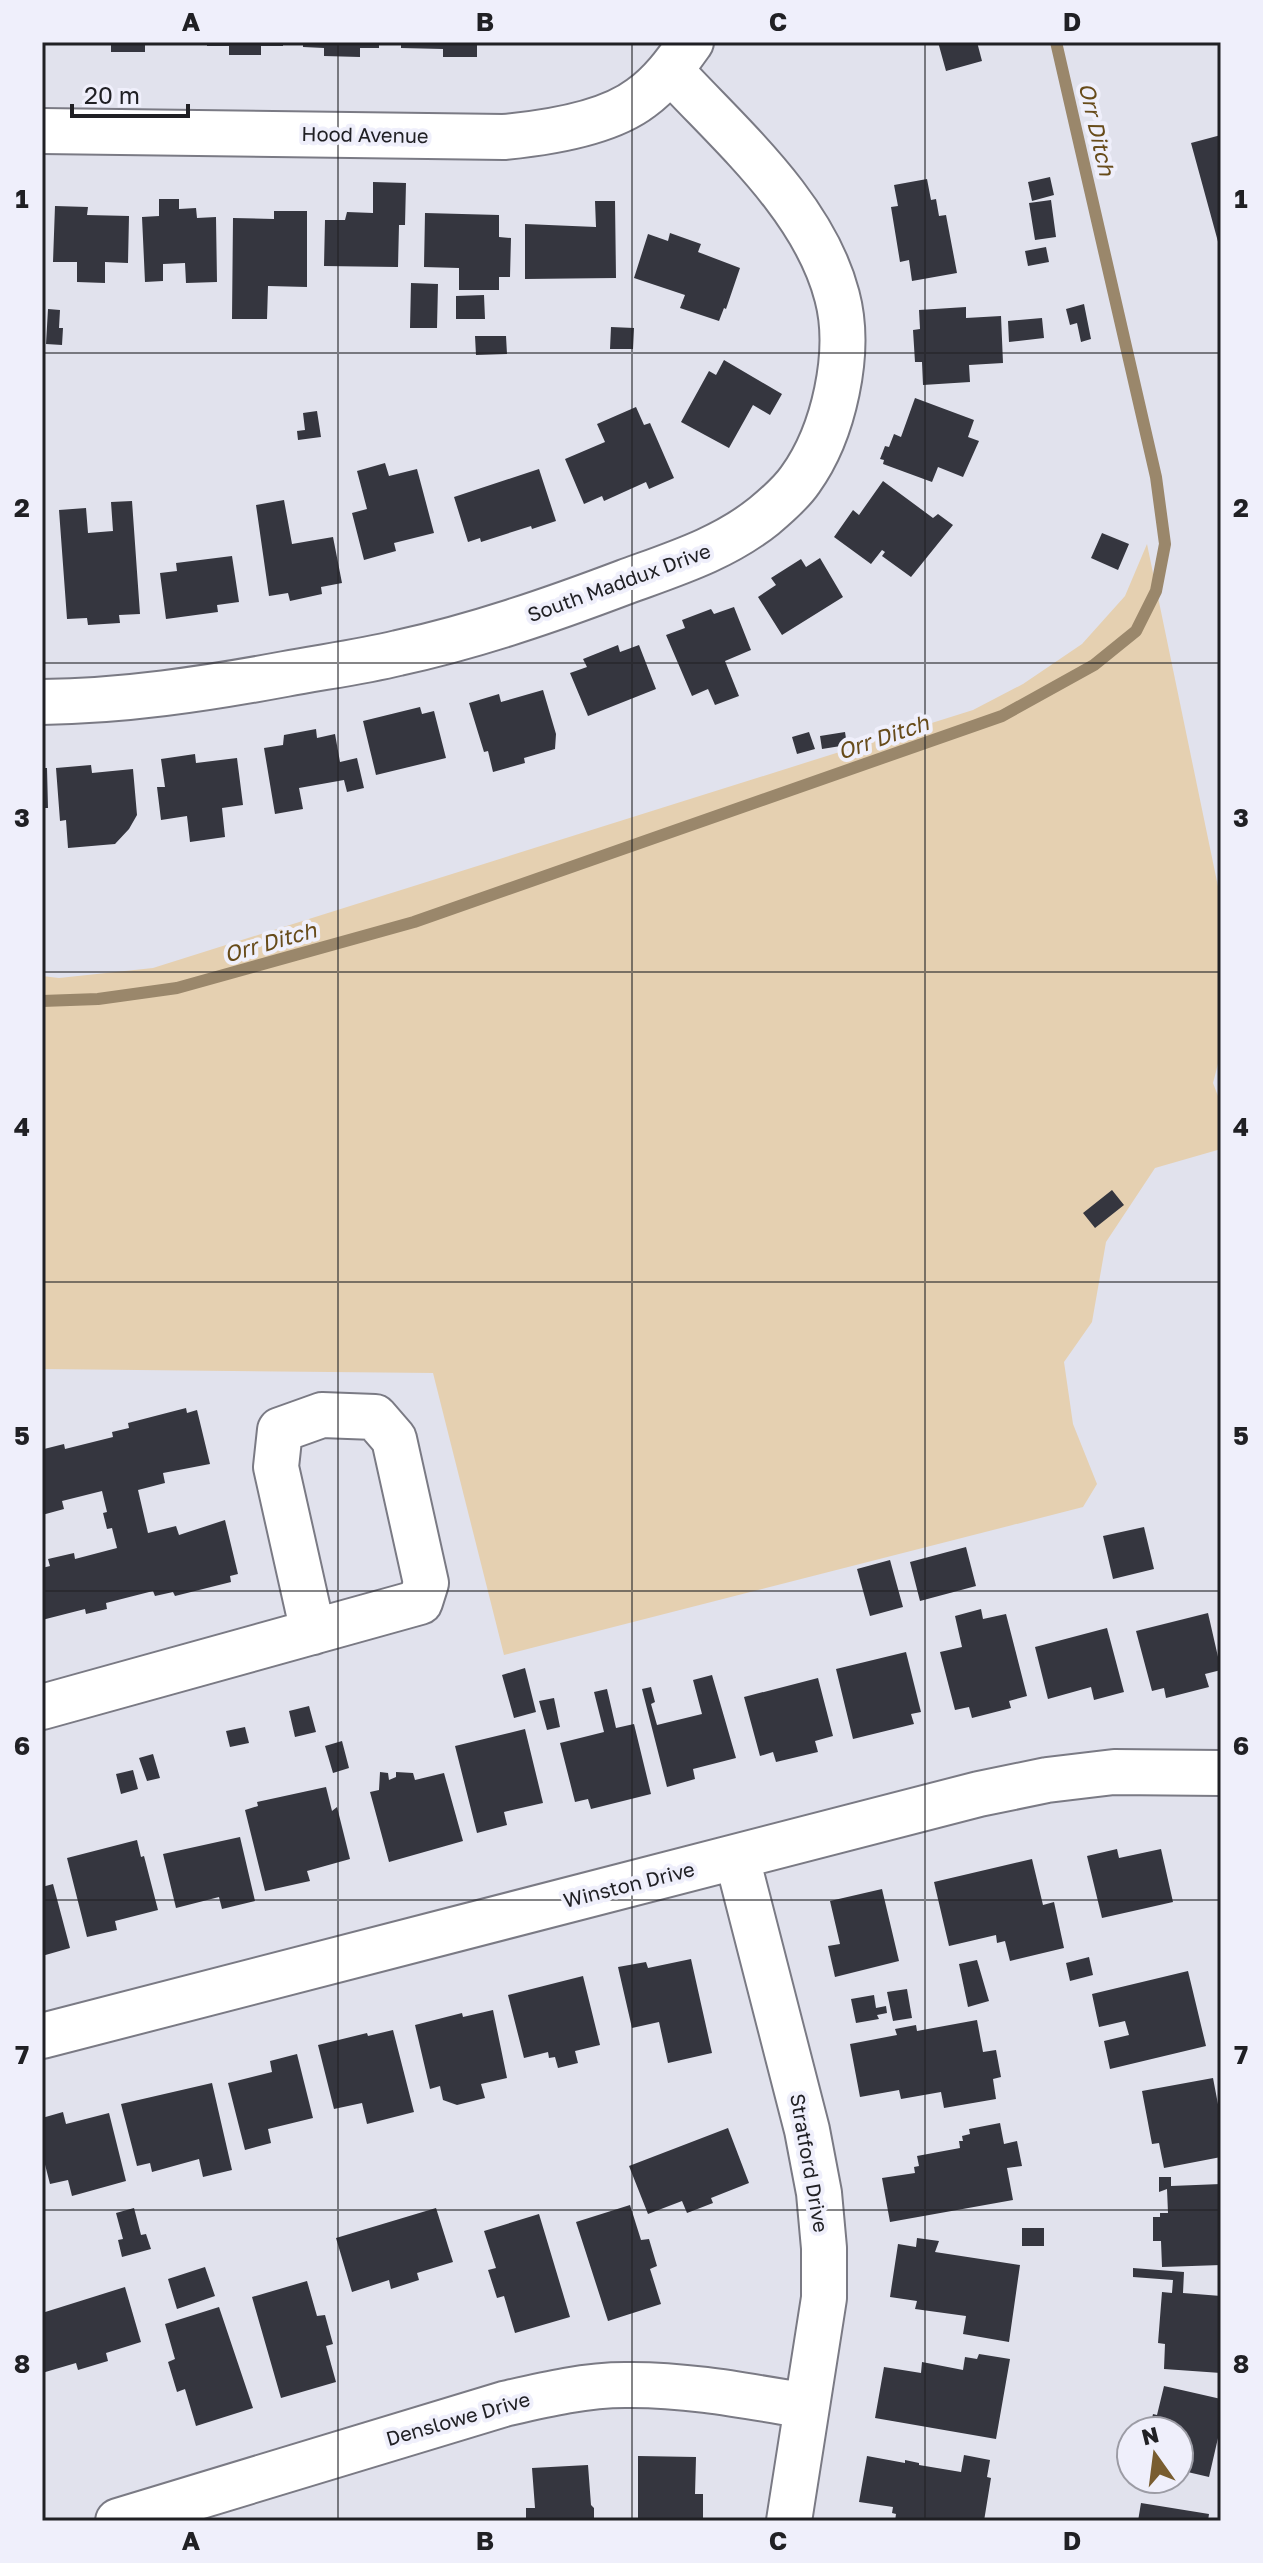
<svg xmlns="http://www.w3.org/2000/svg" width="1263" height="2563" viewBox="0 0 1263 2563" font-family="'Golos Text',sans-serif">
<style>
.green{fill:#e5d0b1}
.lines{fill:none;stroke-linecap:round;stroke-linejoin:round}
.stream{stroke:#9a876b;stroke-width:12}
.building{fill:#35363f}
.minor-casing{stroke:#7a7a84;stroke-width:48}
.minor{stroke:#fff;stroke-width:44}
.grid{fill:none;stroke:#202024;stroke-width:2;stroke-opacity:0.55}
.labels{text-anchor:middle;stroke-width:8;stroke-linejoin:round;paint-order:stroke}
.street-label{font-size:20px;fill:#202024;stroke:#efeffb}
.water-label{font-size:22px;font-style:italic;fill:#674b1a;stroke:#efeffb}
.neatline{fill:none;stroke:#202024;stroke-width:3}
.grid-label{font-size:26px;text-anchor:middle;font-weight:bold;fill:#202024}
</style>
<rect width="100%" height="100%" fill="#e1e2ed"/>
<path class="green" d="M1147,544L1221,901V1052L1213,1083L1221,1104V1149L1155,1168L1106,1242L1092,1322L1064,1362L1073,1424L1097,1484L1083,1507L504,1655L433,1373L42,1369V976L59,978L153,968L973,710L1023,684L1082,644L1125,596Z"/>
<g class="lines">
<path class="stream" d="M42,1001L98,999L177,988L414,922L1002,716L1094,665L1136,631L1156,591L1165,544L1156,477L1056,42"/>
</g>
<path class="building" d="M111,42H145V52H111Z
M207,42H283V46H261V55H229V46H207Z
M303,42H379V48H360V57L324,56V48L303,47Z
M401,42H477V57H443V49L401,48Z
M938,42H977L982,61L946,71Z
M1221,135V249H1220L1191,143Z
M1050,177L1054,195L1032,201L1028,182Z
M927,179L931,200L936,199L939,216L946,215L957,273L912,281L909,260L900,262L891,207L898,206L894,185Z
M373,182L406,183L405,225H399L398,267L324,266L325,220H345L347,212L373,213Z
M159,199H179V209L196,208L197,218L216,217L217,282L186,283L185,263L163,264V281L145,282L142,217L159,216Z
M1051,200L1056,237L1035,240L1029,203Z
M595,201H615L616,278L525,279V224L596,227Z
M55,206L88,207L87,215L129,216L128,263L105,262V283L77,282V262H53Z
M274,211H307V287L268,286L267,319H232L233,218L274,219Z
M425,213L499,215V237L511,238L510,277H499V290H459V268L424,267Z
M670,233L701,244L698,252L740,268L726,309L724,308L719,321L680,308L685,295L634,278L648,234L668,241Z
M1046,247L1049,262L1028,266L1025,251Z
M411,283L438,284L437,328H410Z
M484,295L485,319H456V296Z
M1084,304L1091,339L1081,342L1077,323L1070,325L1066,309Z
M966,307V318L1001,316L1003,363L969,365L970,382L923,385L922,362H915L913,330L920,329L919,310Z
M48,309L60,310L59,328H63L62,345L46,344Z
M1042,318L1044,338L1009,342L1008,321Z
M611,327L634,328L633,349H610Z
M475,336H506L507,354L476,355Z
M724,360L782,394L770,415L753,405L729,448L681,422L709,371L716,375Z
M915,398L974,420L968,437L979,441L963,477L938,467L932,482L883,464L884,460L880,459L885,446L889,447L894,434L901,437Z
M636,407L644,425L650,423L674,478L649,489L646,482L604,501L602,496L584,504L565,459L605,442L597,424Z
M317,411L321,437L298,440L297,431L305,430L303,413Z
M385,463L389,476L417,469L434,533L394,543L396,551L364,560L352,513L367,509L357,471Z
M539,469L556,521L532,529L531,526L481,542L480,538L468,542L454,497Z
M883,481L933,518L938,514L953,525L911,577L882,556L885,552L882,550L871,564L834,537L853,510L859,515Z
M284,500L292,544L333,537L342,583L321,587L322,594L290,601L288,593L269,596L256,505Z
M132,501L140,614L119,615L120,623L88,625L87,618L67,619L59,510L86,508L88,533L113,531L111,502Z
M1102,533L1129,544L1118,570L1091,558Z
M232,556L239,602L217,605L218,612L166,619L160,573L177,571L176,563Z
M820,558L843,597L782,635L758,597L776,585L771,578L801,559L806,567Z
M734,607L751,650L725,661L739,696L715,705L708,689L692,696L666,635L685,628L682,620L711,609L714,614Z
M618,645L620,652L639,645L656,689L588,716L570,673L587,667L583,659Z
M543,690L556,734L555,749L524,758L525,763L493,772L488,751L484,752L469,703L499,694L501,702Z
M420,707L422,714L434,711L446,758L376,775L363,721Z
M316,729L317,738L335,734L340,762L357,758L364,788L347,792L344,780L299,788L303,809L275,814L264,748L283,745L284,735Z
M809,732L815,749L797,754L792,737Z
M845,732L847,745L822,749L820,736Z
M195,754L196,763L237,758L243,805L222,808L225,837L190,842L187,816L161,820L157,787H165L161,759Z
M91,765L92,773L133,769L137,815L129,829L115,844L68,848L66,820L60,821L56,768Z
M42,768H47L48,808H42Z
M1112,1190L1124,1205L1095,1228L1083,1213Z
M186,1408L187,1413L197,1410L210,1464L163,1473L165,1483L138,1490L148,1533L176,1526L179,1535L225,1520L238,1574L230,1576L231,1582L175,1596L173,1592L155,1596L153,1591L106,1603L107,1609L86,1614L85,1609L42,1620V1568L50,1566L48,1559L74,1553L75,1559L117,1548L112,1528L107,1529L103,1513L107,1512L102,1491L62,1501L64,1509L42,1515L44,1449L64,1444L65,1449L113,1437L112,1432L129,1428L128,1423Z
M1144,1527L1154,1569L1113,1579L1103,1536Z
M966,1547L976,1586L920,1601L910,1562Z
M890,1560L903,1607L870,1616L857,1569Z
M981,1609L983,1619L1006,1614L1027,1696L1009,1701L1011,1708L972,1718L969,1707L955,1710L940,1652L962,1647L955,1616Z
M1208,1613L1221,1670L1205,1674L1209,1687L1166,1698L1164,1688L1152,1691L1136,1631Z
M1107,1628L1124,1692L1094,1700L1091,1687L1048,1699L1035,1647Z
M906,1652L921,1712L911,1714L914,1724L853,1739L836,1669Z
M525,1668L536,1712L514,1718L502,1675Z
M712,1675L736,1758L693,1769L695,1779L667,1787L642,1689L651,1687L655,1702L651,1704L657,1725L702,1714L693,1680Z
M818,1678L833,1736L815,1741L818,1752L776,1762L773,1752L760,1756L744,1697Z
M607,1689L616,1728L634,1724L651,1794L591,1809L588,1799L575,1802L560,1743L604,1732L594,1692Z
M554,1698L560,1727L547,1730L539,1701Z
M309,1706L316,1732L295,1737L289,1711Z
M245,1727L249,1743L230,1747L226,1731Z
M525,1729L543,1803L504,1812L507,1825L477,1833L455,1746Z
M342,1741L349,1768L333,1773L325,1746Z
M153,1754L160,1778L147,1781L139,1758Z
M133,1770L138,1789L121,1794L116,1774Z
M380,1772L388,1773L389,1780L396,1777V1772L413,1773L415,1780L444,1773L463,1841L389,1862L370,1792L379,1790Z
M326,1787L332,1811L337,1807L350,1859L307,1871L310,1881L265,1891L245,1810L258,1806L257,1802Z
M240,1837L255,1901L222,1909L219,1897L176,1908L163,1854Z
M137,1840L141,1857L144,1856L158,1910L115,1921L117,1930L87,1937L67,1858Z
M1117,1849L1119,1858L1161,1849L1173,1902L1102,1918L1087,1856Z
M1032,1859L1043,1905L1054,1902L1064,1948L1010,1961L1005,1941L997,1943L996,1935L949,1946L934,1882Z
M53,1884L70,1948L42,1956V1887Z
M882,1889L899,1961L835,1977L828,1946L840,1944L830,1901Z
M1089,1957L1093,1975L1070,1981L1066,1963Z
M691,1959L712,2053L668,2063L659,2022L632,2028L618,1967L646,1962L648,1968Z
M977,1960L989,2001L968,2007L959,1964Z
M1188,1971L1206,2046L1110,2069L1104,2041L1129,2035L1125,2021L1099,2027L1092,1994Z
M583,1976L600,2045L575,2051L578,2063L558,2068L555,2057L549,2058L548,2052L524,2058L508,1995Z
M907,1989L912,2018L893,2021L887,1992Z
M874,1995L876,2008L886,2006L887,2013L877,2015L879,2019L856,2023L851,1999Z
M493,2010L507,2078L481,2084L485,2098L457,2105L443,2100L440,2086L430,2089L415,2025L462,2013L463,2017Z
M977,2020L983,2052L996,2050L1001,2077L993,2079L996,2099L944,2108L941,2092L901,2099L899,2090L860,2097L850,2044L897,2035L895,2029L916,2025L917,2031Z
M393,2030L414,2112L367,2124L362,2103L334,2109L318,2045L367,2033L368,2036Z
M297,2054L313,2118L268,2129L271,2143L245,2150L228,2083L272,2072L270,2061Z
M1213,2078L1221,2120V2157L1164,2168L1159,2143L1152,2144L1142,2091Z
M212,2083L232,2170L203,2177L199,2159L152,2172L150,2163L137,2166L121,2104Z
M63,2112L66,2124L109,2113L126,2181L72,2196L68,2180L50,2184L42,2153V2118Z
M1000,2123L1004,2144L1017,2141L1022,2166L1007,2168L1013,2200L890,2222L882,2178L915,2173L914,2167L919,2166L917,2156L960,2148L959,2141H963L962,2136L970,2134L969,2129Z
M728,2128L749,2183L711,2198L713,2203L687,2213L682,2201L648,2214L629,2166Z
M1159,2177H1171V2186L1221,2184V2265L1162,2267L1161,2241H1153V2217H1160V2213H1168L1167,2189L1159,2192Z
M630,2205L641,2240L649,2239L657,2266L650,2269L661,2304L608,2321L576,2222Z
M134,2208L141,2235L146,2234L151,2249L122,2257L118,2240L123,2239L116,2213Z
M436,2208L453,2262L417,2273L419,2280L391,2289L389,2280L352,2292L336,2238Z
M539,2214L570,2317L515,2333L504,2296L497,2298L488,2270L496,2268L484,2231Z
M1022,2228H1044V2246H1022Z
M917,2238L939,2241L935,2252L1020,2265L1009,2342L963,2334L966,2316L915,2309L917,2301L890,2297L898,2244L916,2247Z
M205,2267L215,2296L177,2309L168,2279Z
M1133,2268L1184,2272L1183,2293L1221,2296V2373L1164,2369L1165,2344L1158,2343L1162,2292L1172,2293L1173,2280L1133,2277Z
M307,2281L317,2316L325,2315L333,2344L326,2346L336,2382L281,2398L252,2297Z
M125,2287L141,2342L106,2353L108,2361L78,2370L76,2363L42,2373V2313Z
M219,2307L253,2408L196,2426L185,2389L177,2392L168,2362L175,2359L165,2324Z
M979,2354L1010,2359L996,2439L875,2418L884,2367L921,2373L922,2362L963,2370L965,2357L977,2359Z
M1164,2386L1221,2399V2425L1209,2477L1179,2470V2431H1149L1153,2414L1157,2415Z
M964,2455L990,2460L987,2477L991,2478L984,2521H895L896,2514L892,2513L893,2507L859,2502L867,2456L905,2463V2460L919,2463V2465L961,2472Z
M638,2456L696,2457L695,2494H703V2521H638Z
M588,2465L591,2505L594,2508V2521H526V2508H535L532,2468Z
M1141,2503L1209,2514L1208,2521H1138Z"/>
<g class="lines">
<g class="minor-casing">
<path id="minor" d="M42,131L504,137C546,133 607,124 641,98C662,83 676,63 691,42
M42,702C124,701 204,689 285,674C322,667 361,662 398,653C476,636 551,610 625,582C674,564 723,549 764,516C776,506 791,493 800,480C834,433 852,352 837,296C814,207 731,136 671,71
M42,1707L420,1602L426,1583L394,1439L375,1417L322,1415L280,1430L276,1467L313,1632
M737,1858L807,2130L819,2193L824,2248V2298L789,2521
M42,2036L979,1794L1047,1780L1114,1772L1221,1773
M118,2521L504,2404C543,2395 584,2385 625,2385C686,2384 747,2396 807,2406"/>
</g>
<use href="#minor" class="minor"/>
</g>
<path class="grid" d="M338,42V2521M632,42V2521M925,42V2521M42,353H1221M42,663H1221M42,972H1221M42,1282H1221M42,1591H1221M42,1900H1221M42,2210H1221"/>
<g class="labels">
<g class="street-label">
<text transform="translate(365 135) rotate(1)" y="7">Hood Avenue</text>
<text transform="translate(619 583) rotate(-20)" y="7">South Maddux Drive</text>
<text transform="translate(629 1885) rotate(-14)" y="7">Winston Drive</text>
<text transform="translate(809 2163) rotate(80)" y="7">Stratford Drive</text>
<text transform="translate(458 2419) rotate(-16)" y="7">Denslowe Drive</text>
</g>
<g class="water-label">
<text transform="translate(1097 129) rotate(77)" y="8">Orr Ditch</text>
<text transform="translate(883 737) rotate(-19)" y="8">Orr Ditch</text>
<text transform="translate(270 942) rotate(-16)" y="8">Orr Ditch</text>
</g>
</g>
<rect width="1263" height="2563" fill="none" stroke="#efeffb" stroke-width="88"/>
<g transform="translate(1155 2455) rotate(346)"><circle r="38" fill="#efeffb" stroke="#9c9ca5" stroke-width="2"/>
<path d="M0-6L14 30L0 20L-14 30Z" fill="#795d30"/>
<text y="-12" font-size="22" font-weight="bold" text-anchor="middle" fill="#202024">N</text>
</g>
<path d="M72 104v12h116v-12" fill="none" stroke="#202024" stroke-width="4"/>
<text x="84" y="104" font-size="24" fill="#202024" stroke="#efeffb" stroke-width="6" paint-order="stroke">20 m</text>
<rect x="44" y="44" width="1175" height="2475" class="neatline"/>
<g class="grid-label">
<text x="191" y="31">A</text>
<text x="485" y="31">B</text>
<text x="778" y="31">C</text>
<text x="1072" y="31">D</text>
<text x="22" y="208">1</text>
<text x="1241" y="208">1</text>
<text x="22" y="517">2</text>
<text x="1241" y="517">2</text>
<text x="22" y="827">3</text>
<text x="1241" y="827">3</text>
<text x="22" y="1136">4</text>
<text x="1241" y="1136">4</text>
<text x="22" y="1445">5</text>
<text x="1241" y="1445">5</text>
<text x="22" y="1755">6</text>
<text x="1241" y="1755">6</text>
<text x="22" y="2064">7</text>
<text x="1241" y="2064">7</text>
<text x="22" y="2373">8</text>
<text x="1241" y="2373">8</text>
<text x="191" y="2550">A</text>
<text x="485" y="2550">B</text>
<text x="778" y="2550">C</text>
<text x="1072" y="2550">D</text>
</g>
</svg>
